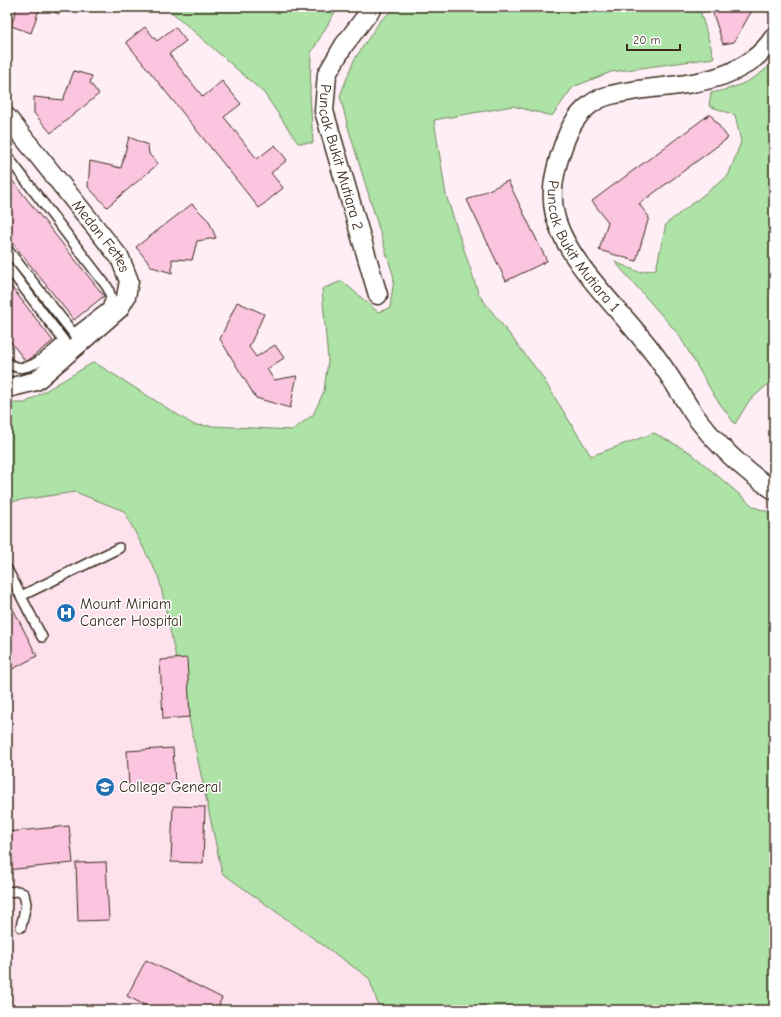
<svg xmlns="http://www.w3.org/2000/svg" width="781" height="1017" viewBox="0 0 781 1017" font-family="'Comic Neue',sans-serif">
<style>
.built{fill:#fde2ee}
.green{fill:#ade3a6;stroke:#748662}
.building{fill:#fcc5df;stroke:#3b2a1e}
.lines{fill:none;stroke-linecap:round;stroke-linejoin:round}
.lane-casing{stroke:#3b2a1e;stroke-width:12}
.street-casing{stroke:#3b2a1e;stroke-width:21}
.lane{stroke:#fff;stroke-width:9}
.street{stroke:#fff;stroke-width:18}
.labels{text-anchor:middle;stroke-width:3;stroke-linejoin:round;paint-order:stroke}
.street-label{font-size:15px;fill:#3b2a1e;stroke:#fff}
.poi-label{font-size:15px;fill:#3b2a1e;stroke:#fff;text-anchor:start}
</style>
<rect width="100%" height="100%" fill="#feeef5"/>
<filter id="ink" filterUnits="userSpaceOnUse"><feTurbulence type="fractalNoise" baseFrequency=".025" numOctaves="2"/><feDisplacementMap in="SourceGraphic" scale="8" xChannelSelector="R" yChannelSelector="G"/><feConvolveMatrix kernelMatrix="1 2 1 2 8 2 1 2 1" color-interpolation-filters="sRGB"/></filter>
<g filter="url(#ink)">
<path class="built" d="M75,492L124,511L159,578L222,873L369,978L380,1010H7V502Z"/>
<path class="green" d="M166,7H338L311,53L310,94L313,143H298L264,93Z
M396,7H699L714,58L611,72L573,87L552,116L513,106L434,120L446,195L479,295L541,375L591,456L654,433L691,453L754,507L774,514V1010H380L369,978L222,873L159,578L124,511L75,492L7,502V403H25L94,362L194,425L292,430L313,415L324,391L328,361L322,289L342,281L378,312L390,308L394,278L348,127L340,96L354,60L380,21Z
M774,61V379L749,401L735,424L715,397L679,335L615,262L639,272L656,269L666,224L728,176L741,142L735,115L709,106L711,93C736,88 757,80 774,61Z"/>
<path class="building" d="M17,7H62L59,14L40,7L31,33L11,26Z
M711,7H754L734,42L723,44Z
M145,27L157,41L175,27L186,41L169,54L203,97L222,81L241,104L224,117L257,159L275,145L287,160L271,173L283,188L259,208L126,42Z
M74,71L92,76L90,83L99,94L51,133L34,113V97L63,100Z
M710,114L728,138L639,204L649,217L636,261L599,250L608,222L592,201Z
M129,137L148,145L149,154L158,164L107,207L88,187L90,161L121,168Z
M7,174L104,296L74,320L7,236Z
M508,181L547,261L506,281L467,200Z
M192,204L209,221L216,238L197,241L192,260L172,259V273L152,267L136,247Z
M7,281L53,341L26,362L7,337Z
M237,302L264,314L249,347L256,357L275,345L284,358L267,369L274,380L297,376L290,408L256,398L220,339Z
M10,603L37,656L7,672V604Z
M187,658L190,717L163,719L160,660Z
M173,748L175,784L129,787L127,751Z
M173,806L205,807L203,863L171,862Z
M69,826L73,863L7,870V832Z
M106,862L109,920L78,921L76,863Z
M146,960L222,998L216,1010H154L127,996Z"/>
<g class="lines">
<g class="lane-casing">
<path id="lane" d="M7,156L108,288L111,298L107,308L73,334
M7,249L77,338
M7,266L64,341C49,353 26,379 7,362
M7,569L42,637
M21,596L119,548
M7,892L18,891L24,894L26,904L21,927"/>
</g>
<g class="street-casing">
<g id="street">
<path id="s1" d="M373,7L344,45L327,74L324,111L378,295"/>
<path id="s2" d="M774,37C742,84 688,83 637,90C621,93 604,94 591,104C573,117 567,134 560,155C554,175 550,194 555,215C566,262 623,312 651,350C667,370 679,392 693,413C713,441 745,472 774,490"/>
<path id="s3" d="M7,117L120,258L129,281L126,297L119,309L36,381L12,387L7,386"/>
</g>
</g>
<use href="#lane" class="lane"/>
<use href="#street" class="street"/>
</g>
</g>
<defs>
<g id="hospital-disc" transform="scale(1)"><circle r="9.5" fill="#1f6fb2" stroke="#fff"/><path d="M-5-5h3v3.5h4V-5h3V5h-3V1.5h-4V5h-3Z" fill="#fff"/></g>
<g id="university-disc" transform="scale(1)"><circle r="9.5" fill="#1f6fb2" stroke="#fff"/><path d="M0-5L7-2L0 1L-7-2ZM-4 1L0 2.5L4 1V4Q0 6-4 4Z" fill="#fff"/></g>
</defs>
<g fill-rule="evenodd">
<use href="#hospital-disc" x="66" y="613"/>
<use href="#university-disc" x="105" y="787"/>
</g>
<g class="labels">
<g class="street-label">
<text dy="5" stroke="none"><textPath href="#s1" startOffset="167">Puncak Bukit Mutiara 2</textPath></text>
<text dy="5" stroke="none"><textPath href="#s3" startOffset="152">Medan Fettes</textPath></text>
<text dy="5" stroke="none"><textPath href="#s2" startOffset="362">Puncak Bukit Mutiara 1</textPath></text>
</g>
<g class="poi-label">
<text x="80" y="609">Mount Miriam<tspan x="80" dy="17">Cancer Hospital</tspan></text>
<text x="119" y="792">College General</text>
</g>
</g>
<rect width="781" height="1017" fill="none" stroke="#fff" stroke-width="24"/>
<rect x="12" y="12" width="757" height="993" fill="none" stroke="#3b2a1e" stroke-width="1.5" filter="url(#ink)"/>
<path d="M627 44v6h53v-6" fill="none" stroke="#3b2a1e" stroke-width="2"/>
<text x="633" y="44" font-size="12" fill="#3b2a1e" stroke="#ffffff" stroke-width="3" paint-order="stroke">20 m</text>
</svg>
